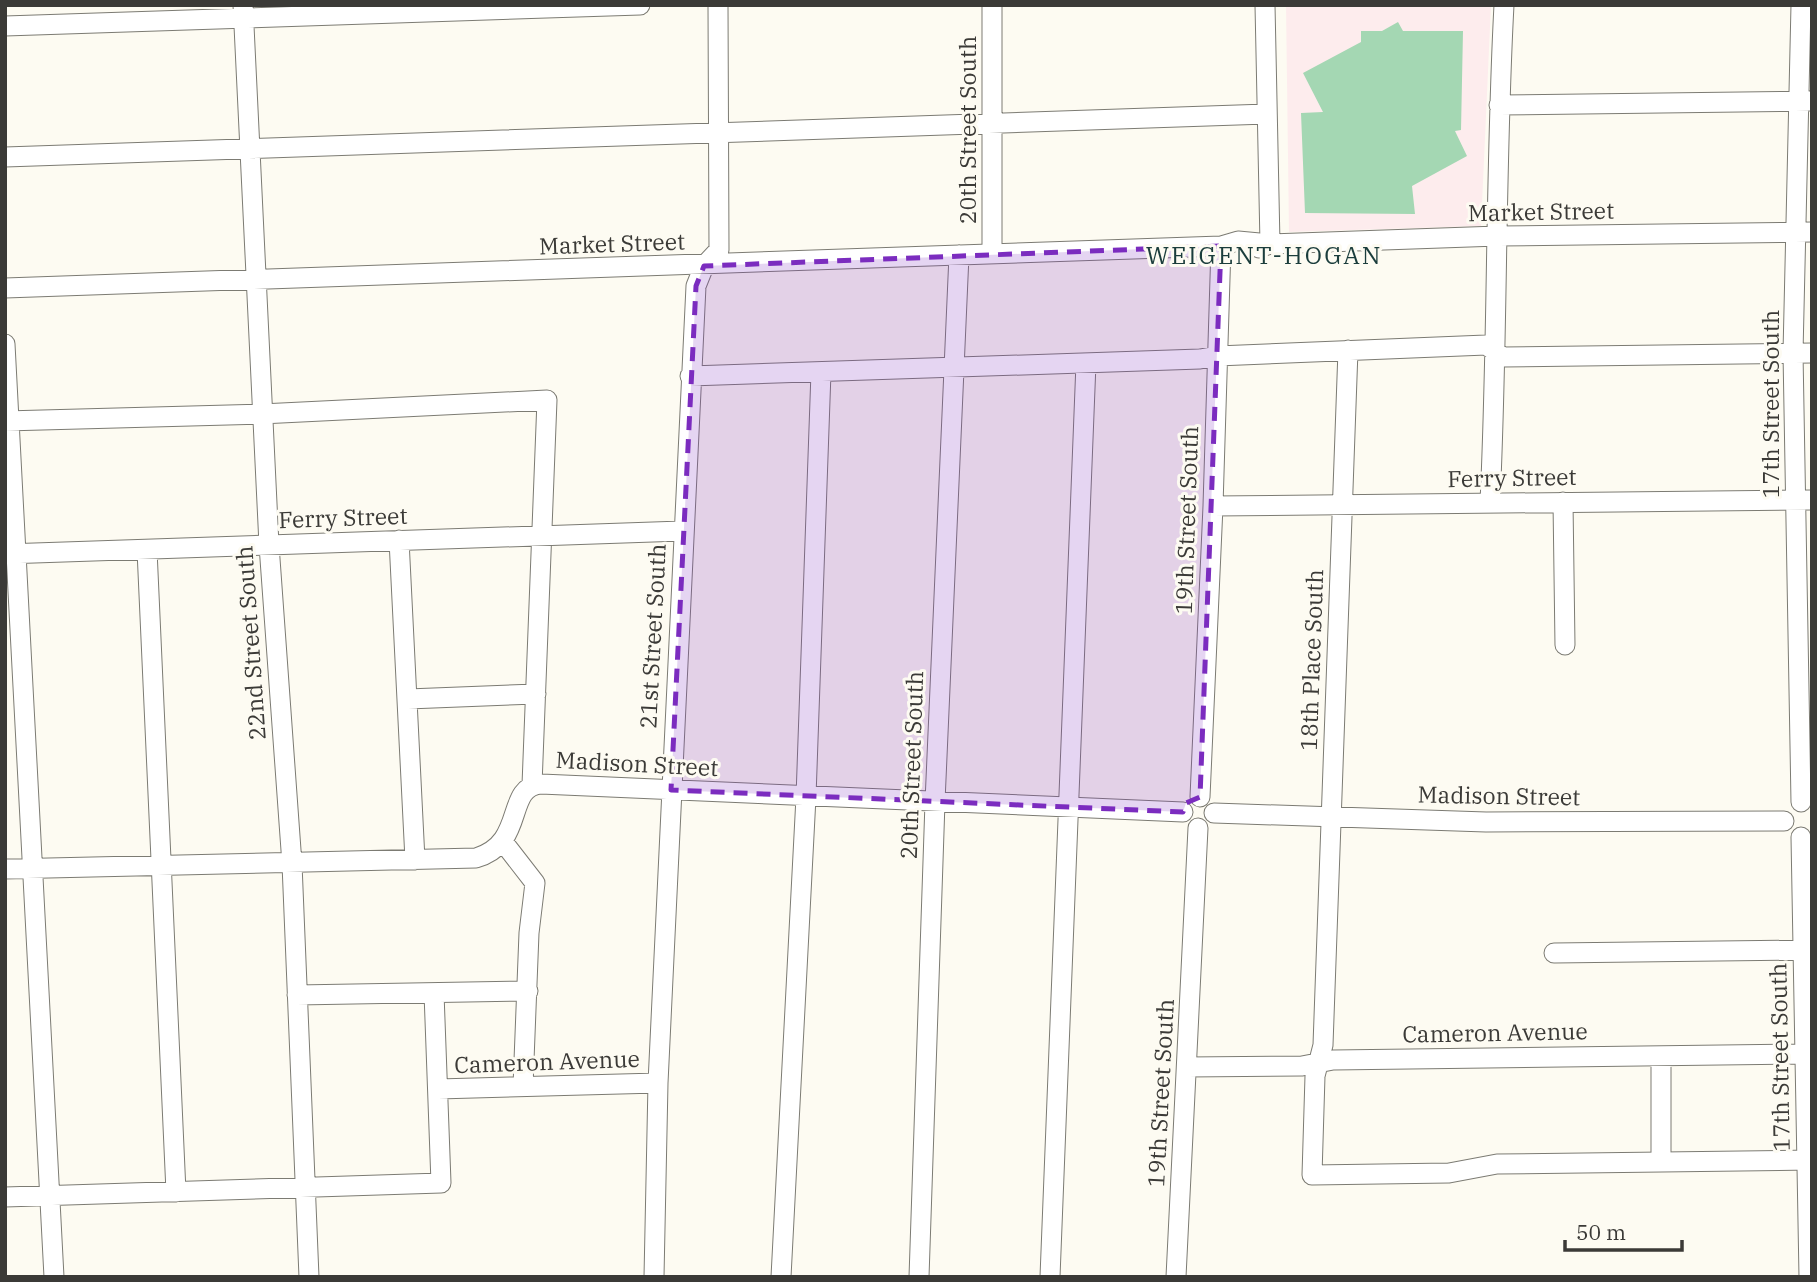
<svg xmlns="http://www.w3.org/2000/svg" width="1817" height="1282" viewBox="0 0 1817 1282" font-family="'IBM Plex Serif',serif">
<style>
.education{fill:#fdeced}
.green{fill:#a4d7b3}
.lines{fill:none;stroke-linecap:round;stroke-linejoin:round}
.minor-casing{stroke:#7c7b73;stroke-width:21}
.minor{stroke:#fff;stroke-width:19}
.marked{fill:#7b2cbf;fill-opacity:0.2;stroke:#7b2cbf;stroke-width:5;stroke-dasharray:14 9;stroke-linejoin:round}
.labels{text-anchor:middle;stroke-width:6;stroke-linejoin:round;paint-order:stroke}
.street-label{font-size:23px;fill:#3b3a37;stroke:#fdfbf2}
.neighbourhood-label{font-size:24px;letter-spacing:2px;fill:#1b3d3c;stroke:#fdfbf2}
</style>
<rect width="100%" height="100%" fill="#fdfbf2"/>
<path class="education" d="M1286,5H1491L1481,226L1289,232Z"/>
<path class="green" d="M1398,22L1403,31H1463L1461,130L1455,131L1467,156L1412,186L1415,214L1305,213L1301,113L1323,112L1303,73L1361,42V31H1382Z"/>
<g class="lines">
<g class="minor-casing">
<path id="minor" d="M243,5L269,545L292,864L309,1277
M992,5V254
M1265,5L1270,244
M5,26L640,5
M1499,105L1812,101
M5,157L1267,114
M1259,248L1270,244L1498,236L1812,232
M5,288L1221,246L1238,241L1270,244
M5,344L54,1277
M1348,350L1323,1045L1315,1076L1312,1175L1449,1173L1497,1164L1812,1160
M690,376L1200,359L1217,356L1486,345L1503,357L1812,353
M5,421L261,414L547,400L532,785
M1490,502C1498,337 1495,171 1504,5
M1563,502L1565,645
M1213,506L1812,500
M399,540L415,860
M147,550L176,1192
M5,554L682,531
M408,699L536,694
M1200,797L1213,506L1221,246
M1801,802L1793,353L1801,5
M1214,813L1486,822L1784,821
M1801,837L1809,1277
M504,843L535,883L529,933L523,1086
M5,869L476,858C527,843 504,787 541,784L1183,812
M1554,953L1812,950
M297,995L528,991
M1187,1067L1302,1066L1333,1060L1804,1054
M438,1089L658,1083
M1661,1162V1056
M5,1197L441,1183L434,993
M654,1277L658,1083L696,286L704,266L719,250L718,5
M781,1277L806,797L821,372
M919,1277L935,802L959,255
M1050,1277L1086,363
M1176,1277L1198,828"/>
</g>
<use href="#minor" class="minor"/>
</g>
<path class="marked" d="M1221,246L1200,797L1186,803L1183,812L671,790L696,286L704,266Z"/>
<g class="labels">
<g class="street-label">
<text transform="translate(968 130) rotate(-90)" y="8">20th Street South</text>
<text transform="translate(1541 212) rotate(-1)" y="8">Market Street</text>
<text transform="translate(612 244) rotate(-2)" y="8">Market Street</text>
<text transform="translate(1771 404) rotate(-90)" y="8">17th Street South</text>
<text transform="translate(1512 478) rotate(-1)" y="8">Ferry Street</text>
<text transform="translate(343 518) rotate(-2)" y="8">Ferry Street</text>
<text transform="translate(1187 520) rotate(-88)" y="8">19th Street South</text>
<text transform="translate(653 636) rotate(-87)" y="8">21st Street South</text>
<text transform="translate(251 643) rotate(-94)" y="8">22nd Street South</text>
<text transform="translate(1312 660) rotate(-88)" y="8">18th Place South</text>
<text transform="translate(637 764) rotate(3)" y="8">Madison Street</text>
<text transform="translate(912 765) rotate(-88)" y="8">20th Street South</text>
<text transform="translate(1499 796) rotate(1)" y="8">Madison Street</text>
<text transform="translate(1495 1033) rotate(-1)" y="8">Cameron Avenue</text>
<text transform="translate(1780 1057) rotate(-91)" y="8">17th Street South</text>
<text transform="translate(547 1062) rotate(-2)" y="8">Cameron Avenue</text>
<text transform="translate(1161 1093) rotate(-87)" y="8">19th Street South</text>
</g>
<g class="neighbourhood-label">
<text x="1264" y="264">WEIGENT-HOGAN</text>
</g>
</g>
<rect width="1817" height="1282" fill="none" stroke="#3b3a37" stroke-width="14"/>
<path d="M1565 1240v10h117v-10" fill="none" stroke="#3b3a37" stroke-width="3.5"/>
<text x="1576" y="1240" font-size="21" fill="#3b3a37" stroke="#fdfbf2" stroke-width="5" paint-order="stroke">50 m</text>
</svg>
